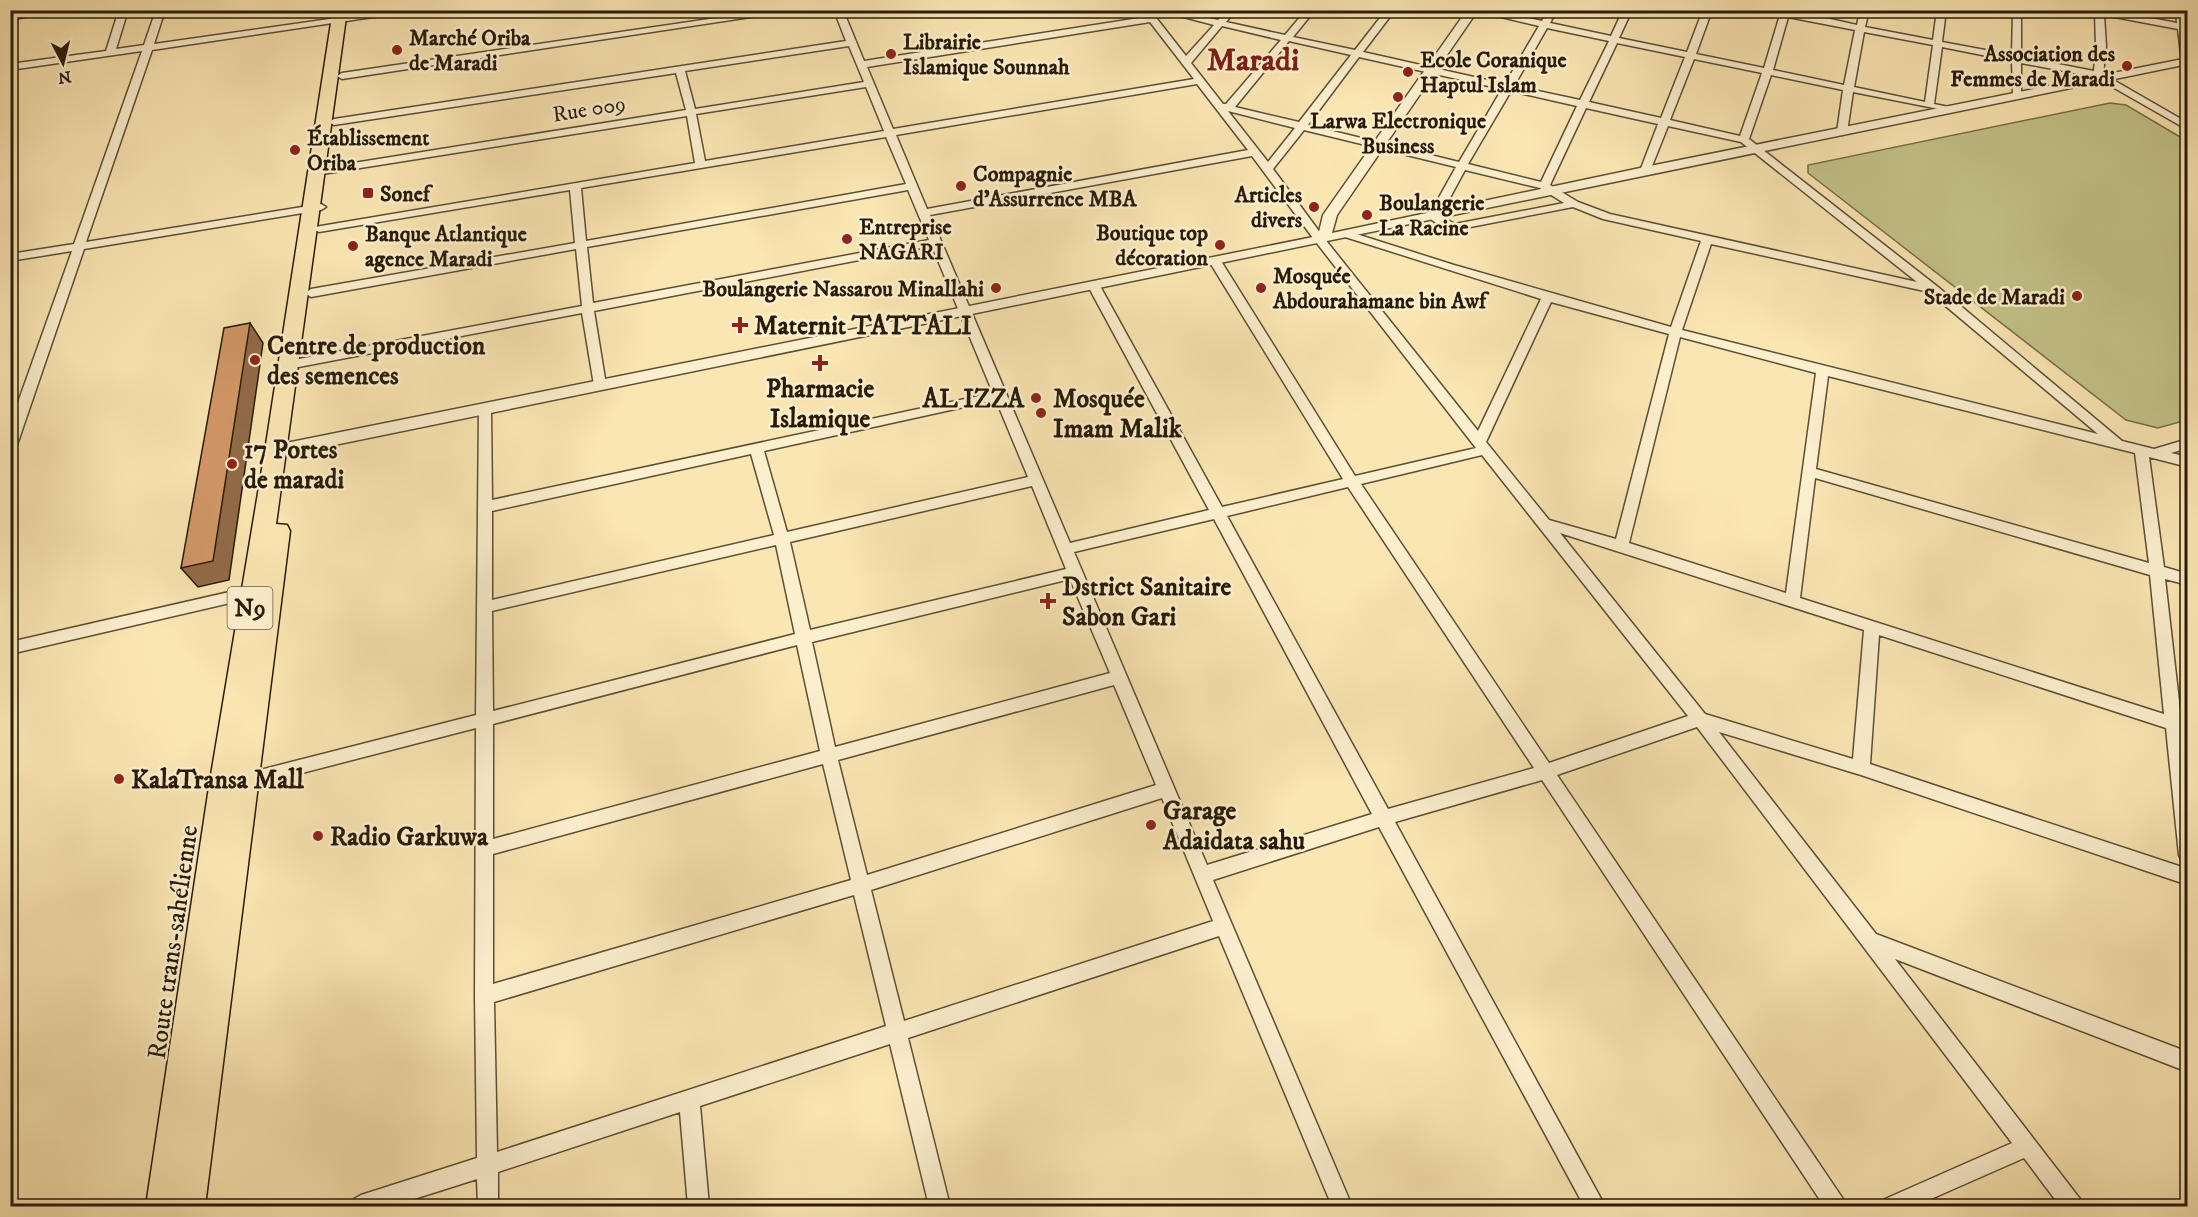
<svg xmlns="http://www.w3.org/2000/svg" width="2198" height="1217" viewBox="0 0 2198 1217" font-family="'IM FELL DW Pica',serif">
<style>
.green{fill:#c3c389;stroke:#766f49;stroke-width:1.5}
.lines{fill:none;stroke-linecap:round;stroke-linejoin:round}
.minor-casing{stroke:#5c4e34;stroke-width:3}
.tertiary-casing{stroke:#5c4e34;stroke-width:3}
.trunk-casing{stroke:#281b09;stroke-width:3}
.minor{fill:#fcefce;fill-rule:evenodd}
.tertiary{fill:#fcefce;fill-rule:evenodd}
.trunk{fill:#fae6b3;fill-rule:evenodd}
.shaded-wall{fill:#936a48;stroke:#281b09;stroke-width:1.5}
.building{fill:#d29767;stroke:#281b09;stroke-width:1.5}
.poi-dot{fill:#8f2418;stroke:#fcefce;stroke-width:2}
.labels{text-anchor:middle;stroke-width:5;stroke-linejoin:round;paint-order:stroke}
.far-poi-label{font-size:22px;font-weight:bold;fill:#281b09;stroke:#fcefce;text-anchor:start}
.far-street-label{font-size:22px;fill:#281b09;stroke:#fcefce}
.shield{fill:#fcefce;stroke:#685b44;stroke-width:1.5}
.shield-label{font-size:24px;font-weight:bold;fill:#281b09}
.poi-label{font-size:26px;font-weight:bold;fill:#281b09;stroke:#fcefce;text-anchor:start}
.street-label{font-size:26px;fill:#281b09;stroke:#fcefce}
.far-town-label{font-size:32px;font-weight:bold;fill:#7a1f14;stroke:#fcefce}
</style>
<rect width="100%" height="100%" fill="#fae6b3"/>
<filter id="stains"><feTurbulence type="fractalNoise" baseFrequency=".00333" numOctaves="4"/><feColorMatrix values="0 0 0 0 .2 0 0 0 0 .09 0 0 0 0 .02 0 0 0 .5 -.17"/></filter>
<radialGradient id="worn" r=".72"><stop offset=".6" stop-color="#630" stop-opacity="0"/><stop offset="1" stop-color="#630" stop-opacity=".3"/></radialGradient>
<path class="green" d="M2110,103L2126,105L2187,141V420L2158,428L2126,420L1808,173V165Z"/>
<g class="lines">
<g class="minor-casing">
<path id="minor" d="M35,10H59L10,20V14Z
M119,10H128L116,49L144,45L156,10H165L154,44L393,10H420L152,50L86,242L321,204L326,207L321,210L84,249L17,445L10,449V425L72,251L10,261V254L74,244L142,51L10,70V64L106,51Z
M771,10H797L342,79L337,76L342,73Z
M834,10H843L864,61L1146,17L1141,10H1150L1186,56L1214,25L1157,10H1175L1218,20L1227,10H1236L1226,22L1285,35L1306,10H1315L1293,37L1355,50L1386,10H1395L1363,52L1505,84L1539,26L1472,10H1491L1542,21L1548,10H1557L1550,23L1611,36L1623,10H1632L1619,38L1687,52L1703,10H1712L1696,54L1764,68L1780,15L1762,10H1790L1857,25L1860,10H1869L1865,27L1933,40L1937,10H1946L1942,42L2012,55L2013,10H2021V57L2094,71L2096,46L2095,13L2087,10H2108L2177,23L2176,10H2185L2188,25L2187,65L2182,62L2178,29L2104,15L2106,46L2103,74L2188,123V130L2095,77L2021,63V95L2013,97L2012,61L1942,47L1934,104L1949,107V111L1853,92L1847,132L1842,135L1837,132L1843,90L1771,75L1749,139L1938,287L2122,441L2154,449L2188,439V448L2171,453L2188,457V467L2149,457L2164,567L2188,574V585L2165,579L2181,719L2188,721V735L2183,733L2188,774V863L2182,861L2179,855L2166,728L1879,635L1870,764L2188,869V885L1861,775L1719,732L1876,934L2188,1052V1072L1895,959L2080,1199L2083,1206H2060L2024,1158L1915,1206H1882L1885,1199L2012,1143L1697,727L1557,775L1843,1199L1846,1206H1824L1542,780L1395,822L1605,1206H1584L1379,827L1213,880L1352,1206H1332L1219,936L908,1038L950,1206H929L890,1044L700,1106L709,1206H688L680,1112L498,1172V1206H478L477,1179L392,1206H351L354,1199L361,1195L477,1158L475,996L476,728L240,789L234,787L232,782L234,777L240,775L476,715L479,409L480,406H490L491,409L492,500L993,393L932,246L594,311L606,385L600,389L594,385L582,313L288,369L284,368L282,365L288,361L582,306L576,249L311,297L305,293L311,289L575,243L570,190L319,232L313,229L315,227L695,163L687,116L316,175L311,172L316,169L686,110L676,73L334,125L329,122L334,119L846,41ZM1788,17L1855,30L1844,85L1773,70ZM1150,22L1194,79L893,129L867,67ZM1222,26L1281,40L1226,104H1223L1191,63ZM1547,28L1609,41L1580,100L1514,86ZM1864,32L1933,45L1925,102L1854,87ZM1289,41L1351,55L1299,122L1235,107ZM1617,43L1685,57L1661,118L1589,102ZM849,46L864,82L695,109L685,71ZM1359,57L1502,89L1459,162L1308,125ZM1694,59L1762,73L1740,136L1670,120ZM1197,84L1248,150L927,209L896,135ZM866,87L884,131L705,161L696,114ZM1511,91L1577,106L1541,182L1468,164ZM1586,108L1658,124L1640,171L1645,174L1650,171L1668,126L1741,142L1917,282L1610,214L1578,202L1550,185ZM1228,111L1295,128L1268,162ZM1304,130L1456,167L1428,217L1440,226L1455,230L1573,207L1603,219L1701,241L1671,327L1454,265L1350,232H1342V236L1541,299L1478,431L1324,238L1273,169ZM886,137L906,184L586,241L581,188ZM1252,156L1316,242L1476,448L1355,476L1221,261L1215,258L1209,261L1343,479L1222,507L1100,286L1094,282L1088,286L1209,510L1070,543L930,215ZM1465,170L1540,188L1564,203L1455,224L1440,216ZM908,190L929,240L593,303L587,247ZM1711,244L1929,292L2098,434L1682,330ZM1551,302L1669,334L1616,539L1549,520L1486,442ZM1680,337L1816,373L1786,593L1629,543ZM1828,376L2135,453L2149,563L1816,469ZM996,400L1028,477L787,532L764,451ZM751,454L774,535L492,600V511ZM1482,455L1688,716L1549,763L1361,484ZM1815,478L2150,575L2164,714L1800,598ZM1032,486L1066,569L810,630L790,542ZM1348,487L1534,768L1388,809L1227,516ZM1214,519L1372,814L1207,865L1074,552ZM1560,533L1864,630L1853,759L1705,714ZM776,545L795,634L493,711L492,611ZM1070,579L1110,673L835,747L812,642ZM797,645L820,751L493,839V724ZM1114,685L1156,785L867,875L838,760ZM823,764L851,880L493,984V854ZM1162,798L1213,921L904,1021L871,890ZM854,895L886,1026L497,1152L494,1002Z
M260,585L265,587L267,591L265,595L10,654V642Z"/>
</g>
<g class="tertiary-casing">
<path id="tertiary" d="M1467,10H1478L1337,215L1332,233L1645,167L2188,58V64L276,457L270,455L268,451L270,447L276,445L1318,236L1323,215Z"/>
</g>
<g class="trunk-casing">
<path id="trunk" d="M333,10H347L276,524L287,525L290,531L205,1206H146L209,787L265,451Z"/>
</g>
<use href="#minor" class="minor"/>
<use href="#tertiary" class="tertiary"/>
<use href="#trunk" class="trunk"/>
</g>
<path class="shaded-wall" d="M250,323L263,343L229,580L198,587L181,568Z"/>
<path class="building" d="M250,323L213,561L181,568L224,328Z"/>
<g class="poi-dot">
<circle cx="397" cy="50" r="6"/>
<circle cx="891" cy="54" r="6"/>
<circle cx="2127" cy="66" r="6"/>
<circle cx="1408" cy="72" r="6"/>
<circle cx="1398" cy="97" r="6"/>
<circle cx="295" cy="150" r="6"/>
<circle cx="961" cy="186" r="6"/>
<rect x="362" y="187" width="12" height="12" rx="3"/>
<circle cx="1314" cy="207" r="6"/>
<circle cx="1367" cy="215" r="6"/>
<circle cx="847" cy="239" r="6"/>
<circle cx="1220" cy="245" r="6"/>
<circle cx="353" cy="246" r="6"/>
<circle cx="996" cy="288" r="6"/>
<circle cx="1261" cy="288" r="6"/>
<circle cx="2077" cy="296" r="6"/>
<path d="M737 316h6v6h6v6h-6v6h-6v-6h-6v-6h6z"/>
<circle cx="255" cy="360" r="6"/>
<path d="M817 354h6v6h6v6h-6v6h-6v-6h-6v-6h6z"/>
<circle cx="1036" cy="398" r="6"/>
<circle cx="1041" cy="413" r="6"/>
<circle cx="232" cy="464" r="6"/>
<path d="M1045 592h6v6h6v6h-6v6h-6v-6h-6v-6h6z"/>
<circle cx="119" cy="779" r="6"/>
<circle cx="1151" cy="825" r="6"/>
<circle cx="318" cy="836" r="6"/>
</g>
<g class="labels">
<g class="far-poi-label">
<text x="409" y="45">Marché Oriba<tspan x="409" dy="25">de Maradi</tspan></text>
<text x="903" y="49">Librairie<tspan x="903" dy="25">Islamique Sounnah</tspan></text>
<text x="2115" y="61" text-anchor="end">Association des<tspan x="2115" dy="25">Femmes de Maradi</tspan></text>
<text x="1420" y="67">Ecole Coranique<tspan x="1420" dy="25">Haptul Islam</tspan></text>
<text x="1398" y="128" text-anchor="middle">Larwa Electronique<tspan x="1398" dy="25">Business</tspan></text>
<text x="307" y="145">Établissement<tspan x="307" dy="25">Oriba</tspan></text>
<text x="973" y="181">Compagnie<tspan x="973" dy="25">d'Assurrence MBA</tspan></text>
<text x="380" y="201">Sonef</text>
<text x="1302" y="202" text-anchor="end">Articles<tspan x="1302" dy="25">divers</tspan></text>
<text x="1379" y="210">Boulangerie<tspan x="1379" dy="25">La Racine</tspan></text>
<text x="859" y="234">Entreprise<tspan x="859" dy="25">NAGARI</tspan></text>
<text x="1208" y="240" text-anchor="end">Boutique top<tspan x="1208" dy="25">décoration</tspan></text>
<text x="365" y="241">Banque Atlantique<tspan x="365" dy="25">agence Maradi</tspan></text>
<text x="1273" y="283">Mosquée<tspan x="1273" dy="25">Abdourahamane bin Awf</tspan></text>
<text x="984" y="296" text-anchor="end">Boulangerie Nassarou Minallahi</text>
<text x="2065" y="304" text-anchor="end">Stade de Maradi</text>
</g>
<g class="far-street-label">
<text transform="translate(589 108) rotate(-9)" y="8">Rue 009</text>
</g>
<rect class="shield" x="227.5" y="587" width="45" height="42" rx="4.5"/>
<g class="shield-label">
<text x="250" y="616">N9</text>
</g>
<g class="poi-label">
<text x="754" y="334">Maternit TATTALI</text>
<text x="267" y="354">Centre de production<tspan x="267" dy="30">des semences</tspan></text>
<text x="820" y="397" text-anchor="middle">Pharmacie<tspan x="820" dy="30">Islamique</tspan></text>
<text x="1024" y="407" text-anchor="end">AL IZZA</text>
<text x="1053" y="407">Mosquée<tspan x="1053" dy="30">Imam Malik</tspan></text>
<text x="244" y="458">17 Portes<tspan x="244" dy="30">de maradi</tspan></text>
<text x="1062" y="595">Dstrict Sanitaire<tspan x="1062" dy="30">Sabon Gari</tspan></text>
<text x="131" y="788">KalaTransa Mall</text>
<text x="1163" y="819">Garage<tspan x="1163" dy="30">Adaidata sahu</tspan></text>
<text x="330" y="845">Radio Garkuwa</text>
</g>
<g class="street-label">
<text transform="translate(172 942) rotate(-82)" y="9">Route trans-sahélienne</text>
</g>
<g class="far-town-label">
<text x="1253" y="70">Maradi</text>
</g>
</g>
<rect width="2198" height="1217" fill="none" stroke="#fae6b3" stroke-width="36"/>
<rect x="12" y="12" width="2174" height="1193" fill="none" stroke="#281b09" stroke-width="3"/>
<rect x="18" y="18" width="2162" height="1181" fill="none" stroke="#281b09" stroke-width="1.5"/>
<g transform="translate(63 63) rotate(173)" stroke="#fcefce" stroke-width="4.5" paint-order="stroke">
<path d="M0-4.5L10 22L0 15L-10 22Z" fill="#281b09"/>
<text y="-9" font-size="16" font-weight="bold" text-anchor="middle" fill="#281b09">N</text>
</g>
<rect width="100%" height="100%" filter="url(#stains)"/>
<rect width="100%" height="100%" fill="url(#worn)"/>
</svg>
